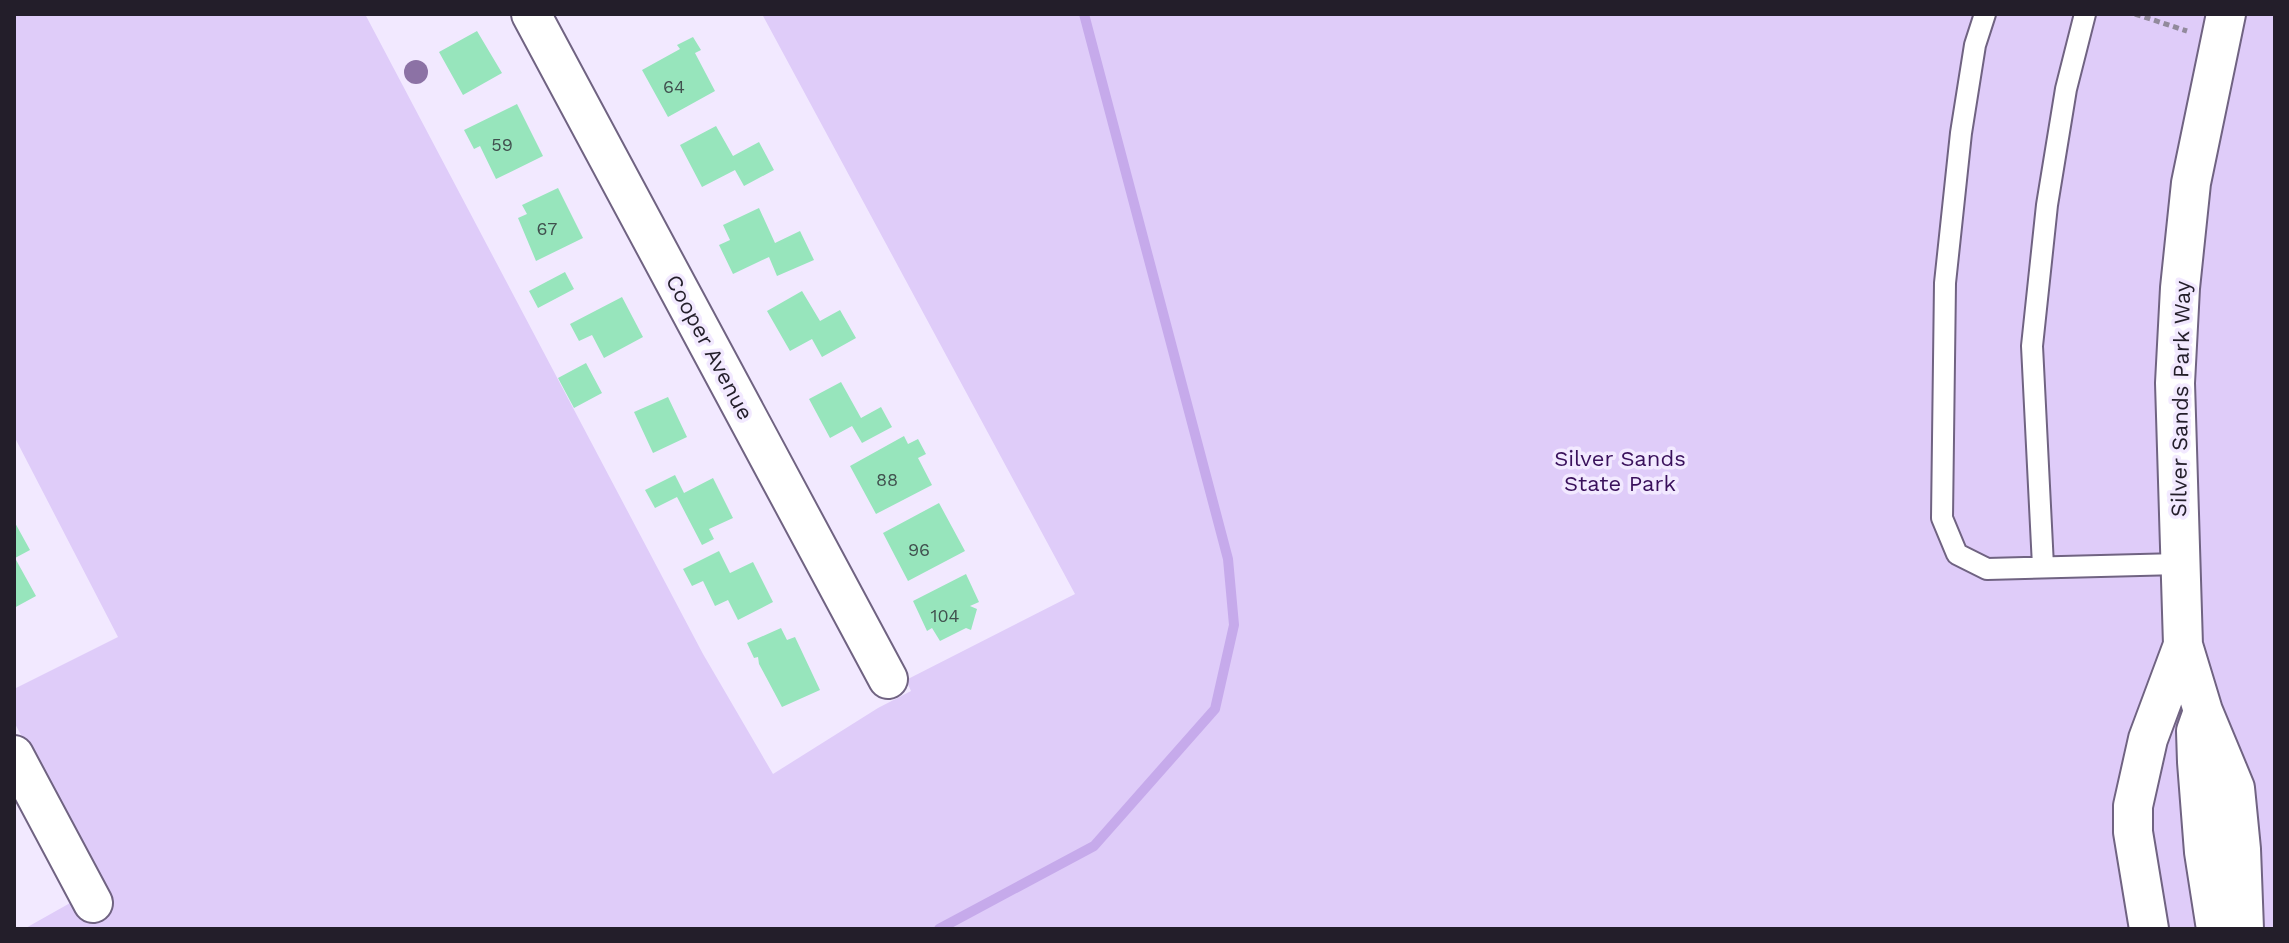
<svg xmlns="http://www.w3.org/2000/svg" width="2289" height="943" viewBox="0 0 2289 943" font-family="'Work Sans',sans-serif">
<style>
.green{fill:#dfccf9}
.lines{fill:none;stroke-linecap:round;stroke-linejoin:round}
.stream{stroke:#c6aaeb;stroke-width:10}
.building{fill:#97e5bc}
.lane-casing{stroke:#706382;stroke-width:24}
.street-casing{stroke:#706382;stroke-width:42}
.path{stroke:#928a9c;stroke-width:5;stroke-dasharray:6 4;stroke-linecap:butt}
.lane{stroke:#fff;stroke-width:20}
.street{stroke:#fff;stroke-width:38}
.tree{fill:#8c72a5}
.labels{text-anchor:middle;stroke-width:7;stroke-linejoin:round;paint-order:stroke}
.number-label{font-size:18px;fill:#40504e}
.street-label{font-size:22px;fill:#231e2a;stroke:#f2e9ff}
.park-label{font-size:22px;fill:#39105b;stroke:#f2e9ff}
</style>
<rect width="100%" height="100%" fill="#f2e9ff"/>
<path class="green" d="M14,14H365L703,654L773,774L878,708L911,691L906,680L1075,594L762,14H2275V929H24L102,885L14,722V689L118,637L14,436Z"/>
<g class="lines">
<path class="stream" d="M939,929L1094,846L1215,709L1234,625L1228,559L1084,14"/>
</g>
<path class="building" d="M477,31L502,73L463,95L439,52Z
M693,37L701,50L695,53L715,91L668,117L642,70L680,49L677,45Z
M517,104L543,156L496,179L480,146L474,149L464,130Z
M716,126L733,156L759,142L774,170L744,186L735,170L702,187L680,145Z
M558,188L583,238L536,261L518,218L527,214L522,205Z
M759,208L775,243L800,231L814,260L777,276L769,257L733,274L719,245L730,240L723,225Z
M565,272L574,289L538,308L529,291Z
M802,291L820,321L840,310L856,338L822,357L812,339L790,351L767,311Z
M622,297L643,337L604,358L592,335L579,341L570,324Z
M586,363L602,393L574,408L558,378Z
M841,382L861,418L881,407L892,427L862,443L852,426L830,438L809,399Z
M668,397L687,437L653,453L634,412Z
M904,436L908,444L918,439L926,454L918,458L932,485L876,514L850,466Z
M675,475L684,493L713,478L733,518L709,529L714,539L702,545L677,497L655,508L645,490Z
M939,503L965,551L908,581L883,533Z
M14,521L30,550L15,558L36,596L14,608Z
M719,551L730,573L753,562L773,602L738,620L728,600L715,606L703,581L692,586L683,569Z
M966,574L979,602L970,606L977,609L971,630L966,628L940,641L932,628L927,631L913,601Z
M781,628L787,640L795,637L820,690L782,707L759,664L758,657L754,658L747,643Z"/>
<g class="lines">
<g class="lane-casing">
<path id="lane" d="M1985,14L1975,45L1961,133L1945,283L1942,518L1957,554L1987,569L2179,564
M2043,566L2032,346L2047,205L2066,89L2085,14"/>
</g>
<g class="street-casing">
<path id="street" d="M531,14L888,679
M2226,14L2191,183L2180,288L2175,383L2183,645L2203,711L2235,788L2241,849L2244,929
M2202,714L2196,731L2197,762L2204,852L2216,929
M14,755L93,903
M2149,929L2133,832V806L2148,739L2183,645"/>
</g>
<path class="path" d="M2135,14L2187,31"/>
<use href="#lane" class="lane"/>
<use href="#street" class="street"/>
</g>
<circle class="tree" cx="416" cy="72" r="12"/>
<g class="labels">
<g class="number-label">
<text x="674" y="93">64</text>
<text x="502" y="151">59</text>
<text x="547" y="235">67</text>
<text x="887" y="486">88</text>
<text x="919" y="556">96</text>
<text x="945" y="622">104</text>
</g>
<g class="street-label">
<text transform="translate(710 347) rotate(62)" y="8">Cooper Avenue</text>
<text transform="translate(2180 399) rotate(-89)" y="8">Silver Sands Park Way</text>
</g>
<g class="park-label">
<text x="1620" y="466">Silver Sands<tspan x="1620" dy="25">State Park</tspan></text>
</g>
</g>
<rect width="2289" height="943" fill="none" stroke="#231e2a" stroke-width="32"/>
</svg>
